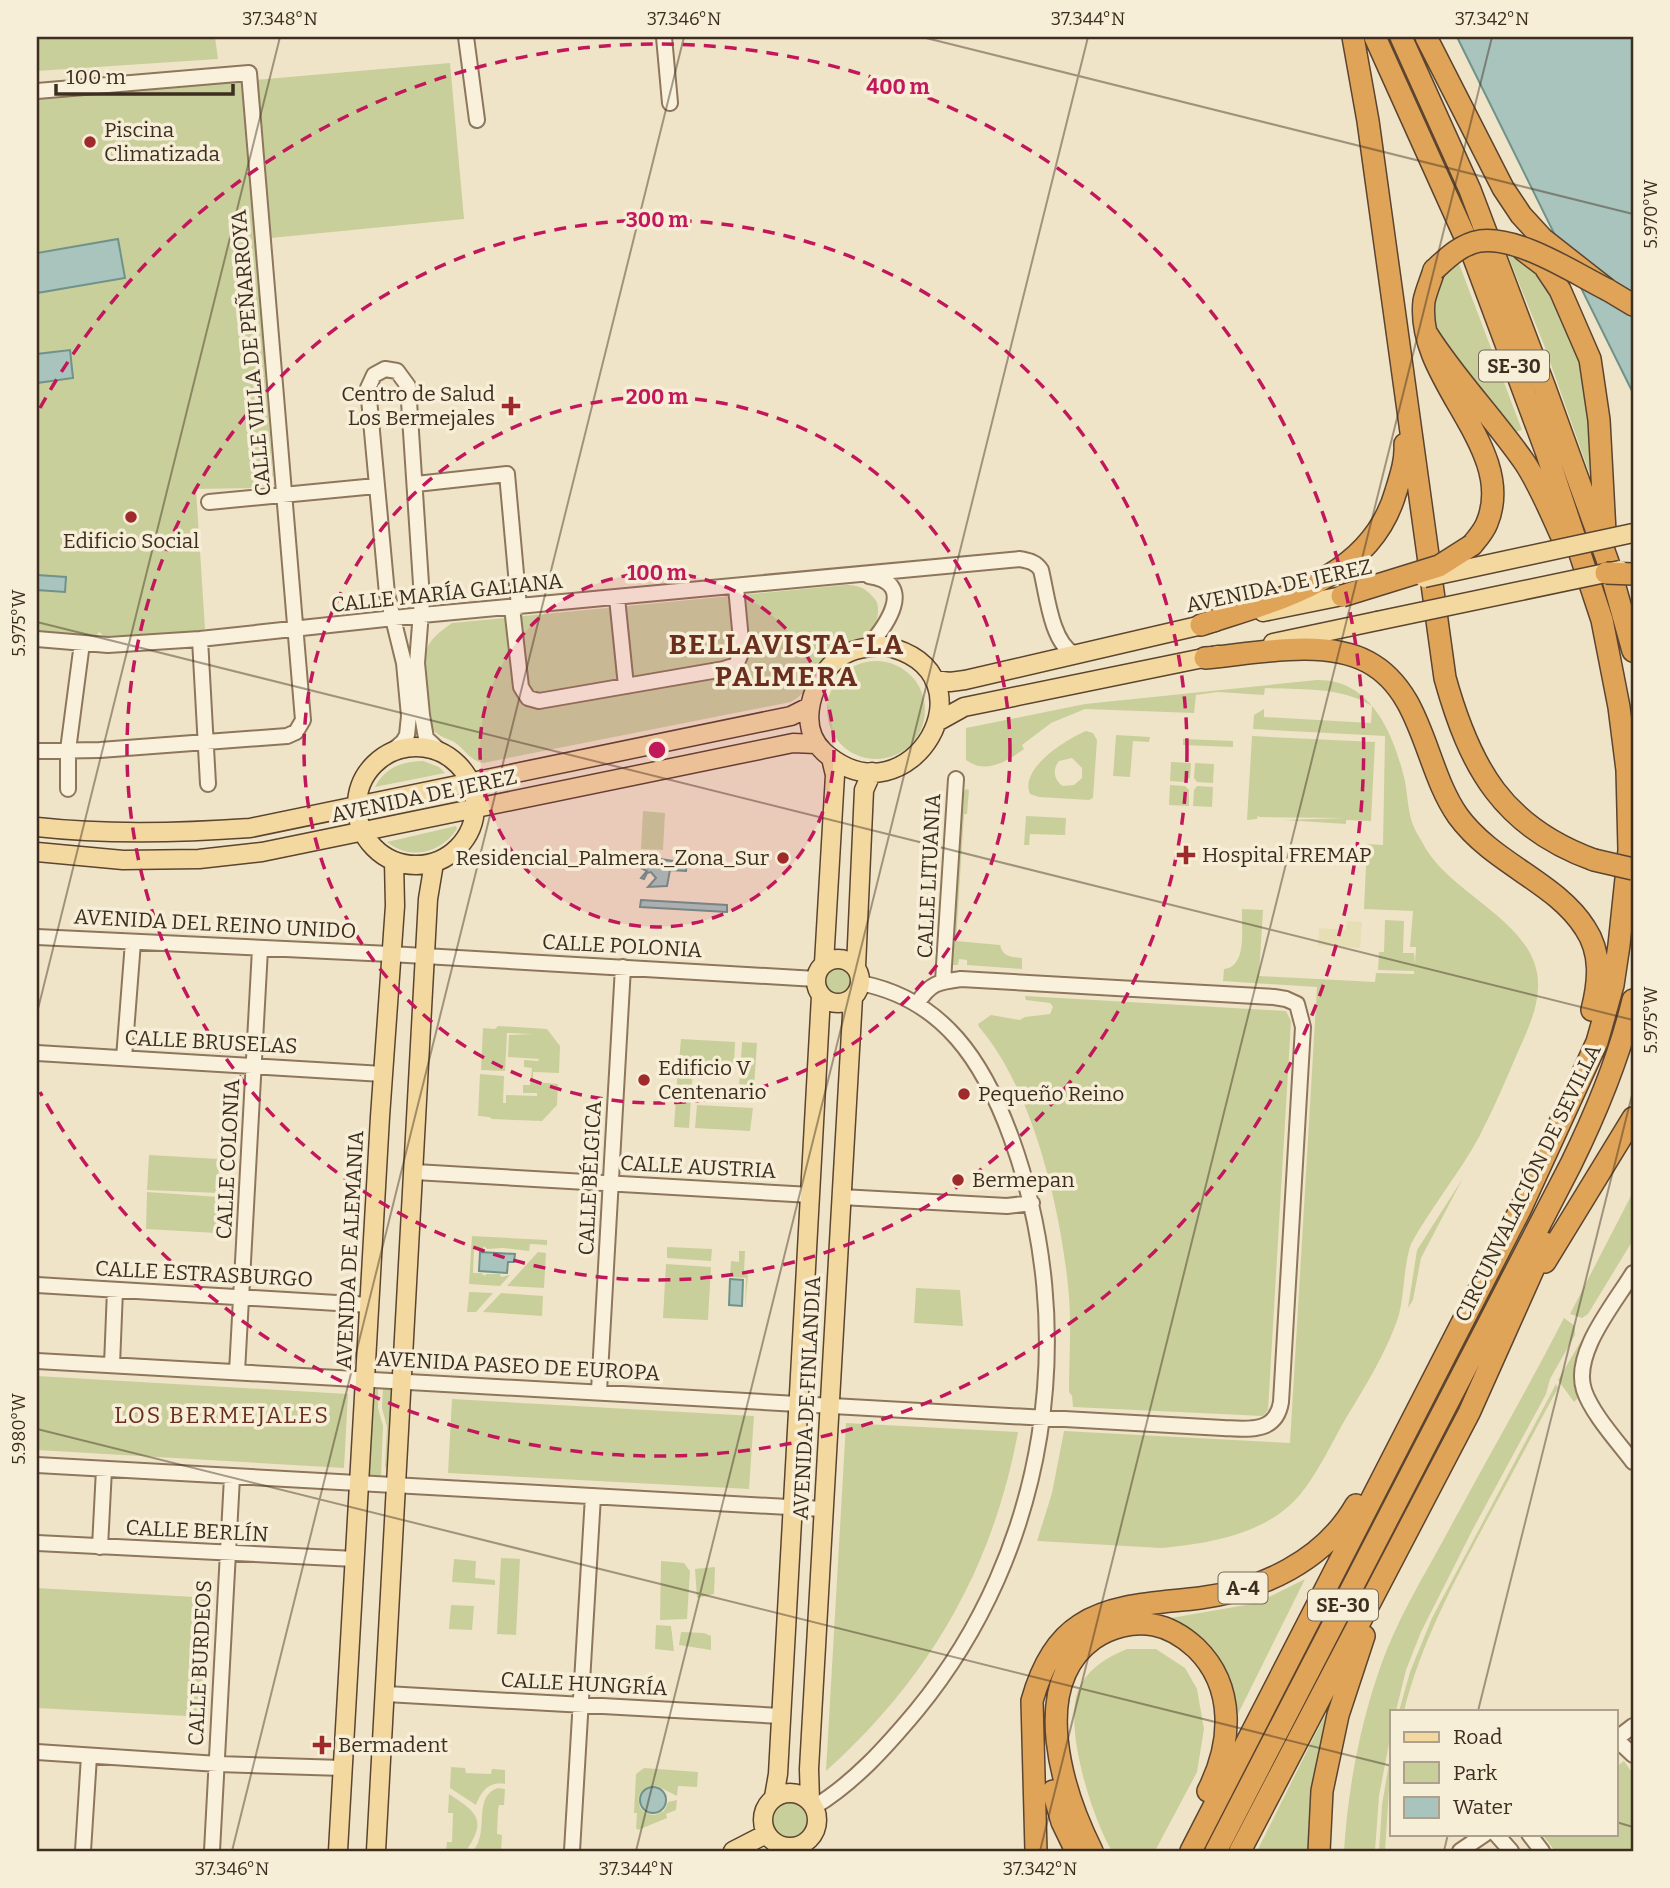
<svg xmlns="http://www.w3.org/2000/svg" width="1670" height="1888" viewBox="0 0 1670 1888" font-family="Bitter,serif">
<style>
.farmland{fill:#e6deb5}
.green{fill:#c9cf9b;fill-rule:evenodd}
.water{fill:#a9c4bc;stroke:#6f938a;stroke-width:2}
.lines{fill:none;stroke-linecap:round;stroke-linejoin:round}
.minor-casing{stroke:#8d765c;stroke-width:18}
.major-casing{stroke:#5b4430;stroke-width:21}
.highway-casing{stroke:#5b4430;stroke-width:24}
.minor{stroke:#faf1dc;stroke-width:14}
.major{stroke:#f3d9a0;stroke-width:18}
.highway{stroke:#e0a458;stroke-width:21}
.major-bridge-casing{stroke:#5b4430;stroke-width:21;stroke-linecap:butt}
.highway-bridge-casing{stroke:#5b4430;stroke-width:24;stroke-linecap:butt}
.major-bridge{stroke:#f3d9a0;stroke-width:18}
.highway-bridge{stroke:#e0a458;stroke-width:21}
.ticks{fill:none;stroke:#3d2e20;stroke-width:2;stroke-opacity:0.45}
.ring{fill:none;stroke:#c2185b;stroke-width:3.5;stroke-dasharray:12 9}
.poi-dot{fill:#9e2a2b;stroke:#f7eed8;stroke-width:2.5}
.labels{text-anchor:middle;stroke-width:7;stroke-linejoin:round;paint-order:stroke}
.shield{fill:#f7eed8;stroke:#756857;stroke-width:2}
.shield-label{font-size:19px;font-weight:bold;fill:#3d2e20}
.poi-label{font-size:21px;fill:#3d2e20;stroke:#f7eed8;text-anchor:start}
.street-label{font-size:21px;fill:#3d2e20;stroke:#f7eed8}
.neighbourhood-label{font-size:23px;letter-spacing:2px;fill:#6b2e1e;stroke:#f7eed8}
.district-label{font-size:28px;font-weight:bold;letter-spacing:2px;fill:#6b2e1e;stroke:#f7eed8}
.centre{fill:#c2185b;stroke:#f7eed8;stroke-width:3.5}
.ring-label{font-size:21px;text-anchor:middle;font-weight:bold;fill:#c2185b;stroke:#f7eed8;stroke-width:7;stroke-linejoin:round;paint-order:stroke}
.neatline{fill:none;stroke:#3d2e20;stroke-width:2.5}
.ticks-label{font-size:18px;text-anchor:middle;fill:#3d2e20}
</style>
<rect width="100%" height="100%" fill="#f0e4c8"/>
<path class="farmland" d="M1347,921L1362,922L1360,948L1318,945L1319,928L1346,930Z"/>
<path class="green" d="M37,37H215L218,59L37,71Z
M450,63L464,219L271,238L255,80Z
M243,79L273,476L262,488L196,489L205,629L192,633L104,636L99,632L96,637L37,632V99Z
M1506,251L1524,257L1563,309L1589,389L1595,489L1544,345Z
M1458,261L1522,430L1515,432L1438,337L1433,308L1444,272Z
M845,585C858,585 864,587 873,597C878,602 878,605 878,612C877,641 841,644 824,660C809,673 812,691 791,702L483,763C470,761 465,749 454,742C446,738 440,737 433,730C431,712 422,661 428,646C433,636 444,629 452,623Z
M827 710a49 49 0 1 1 98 0a49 49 0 1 1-98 0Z
M1317,680C1369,679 1392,730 1403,773C1408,790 1407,810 1413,825C1416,833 1422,841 1426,849C1456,898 1542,925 1538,989C1537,1011 1526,1034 1517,1054C1505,1082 1493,1110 1479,1137C1459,1174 1431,1207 1411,1244C1403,1268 1405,1294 1398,1318C1386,1353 1365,1387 1346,1418C1331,1444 1318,1473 1299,1496C1266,1534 1208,1544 1161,1548L1037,1541L1052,1493L1064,1431L1290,1443L1317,987L1223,981L1224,969C1248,966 1241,927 1242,909L1263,910L1259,976L1375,982L1376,973L1414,974V971L1378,970L1379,952H1384L1385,920L1404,921L1403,953H1414L1415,963L1416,947H1410L1413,911L1364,909L1367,844L1383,845L1385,736L1253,729L1254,715L1264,709V717L1371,723L1372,706C1340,686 1301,690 1265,688L1264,695L1218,692L1196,695L1194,713L1085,709L1051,723L1022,745L1024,749C1007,761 986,775 966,760V728L1085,704Z
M1086,731L1093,733L1097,740L1093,798L1089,800L1039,797L1030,794C1019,768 1067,739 1086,731ZM1072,758L1082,768V778L1074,785L1063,786C1054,780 1052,770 1059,761Z
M1116,735L1150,737L1149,742L1133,741L1130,777L1113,776Z
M1252,736L1375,742L1371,821L1346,820V824L1284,820L1345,818L1259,817L1258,815L1257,819L1247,820Z
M1183,739L1233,741V747L1183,745Z
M423,761L439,767L445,773L375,787C384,768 403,761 423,761Z
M1171,762L1191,763L1190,778L1185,782L1170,781Z
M1195,763L1214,764L1213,783L1197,782L1194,778Z
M1170,785L1185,786L1189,790V806L1169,805Z
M1197,786L1213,787L1212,807L1193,806L1194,790Z
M966,789L969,790L967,814H964L956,941L1000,945C1003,957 1011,957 1022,958V969L967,965V960L959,959L958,965H952L961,794Z
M643,811L665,813L663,850L641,849Z
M1026,816L1066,818L1065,835L1030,834L1029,845H1024Z
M456,826L457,829C441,853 411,861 387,842Z
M824 980a14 14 0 1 1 28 0a14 14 0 1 1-28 0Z
M1025,996L1286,1011L1291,1021L1268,1410L1263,1416L1073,1407L1072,1396L1069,1392C1069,1357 1072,1321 1068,1286C1060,1206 1032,1088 979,1027L978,1024L991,1015L1020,1020L1025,1017L1050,1014L1053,1007L1050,1003L1026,1000Z
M498,1026L547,1029L560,1046L559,1073L533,1072V1082L558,1084L557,1105L542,1121L492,1119L489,1117L478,1116L480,1074L504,1076L503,1103H506V1095L537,1096V1093H523V1085H530L532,1068L524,1067V1060L538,1061L539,1059L508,1057L509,1035L533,1034L507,1033L505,1071L481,1070L483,1028L495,1029Z
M681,1039L735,1042L734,1065L679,1061Z
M742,1042L757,1043L753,1102H738Z
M678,1067L693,1068L689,1128L674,1127Z
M697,1105L753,1108L750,1131L695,1128Z
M149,1155L219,1159L218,1193L147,1190Z
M1463,1178L1421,1258L1413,1300L1408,1308L1417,1250Z
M147,1192L218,1197L216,1233L146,1229Z
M1633,1192V1240L1588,1314L1582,1318L1570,1314Z
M472,1236L547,1240V1245L530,1244L529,1251L503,1248L487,1249L484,1246L483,1249L474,1248L473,1273H481L485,1276L486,1274H500L501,1277L510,1275L500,1286L469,1284Z
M667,1247L712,1249L711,1261L667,1258Z
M739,1251H745L744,1273L748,1274L745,1310L746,1278L730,1277L731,1261L739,1262Z
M538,1252L546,1253L544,1288L507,1286Z
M666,1264L711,1267L708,1320L663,1318Z
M916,1288L960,1290L963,1326L914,1323Z
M469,1292L493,1293L476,1312H467Z
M501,1293L543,1296L542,1316L483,1312Z
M1564,1318L1575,1326V1335L1550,1379L1546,1394L1473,1529L1421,1632L1406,1670L1396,1711H1392V1728L1379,1796L1375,1851H1344C1348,1788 1360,1724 1381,1665C1397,1620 1422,1579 1445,1537C1484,1464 1526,1392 1564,1318Z
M1587,1331L1590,1332C1577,1354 1571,1372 1579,1397L1574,1402L1558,1380Z
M37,1376L348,1394L344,1468L37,1450Z
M1556,1384L1558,1388C1534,1432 1511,1476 1487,1520C1454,1582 1421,1643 1404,1711H1399L1410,1672L1432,1618Z
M378,1387V1408L383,1426L381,1476L370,1475L368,1473L373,1389Z
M383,1387L393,1389L388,1476L385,1465L387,1427L382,1408Z
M452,1399L754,1416L749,1489L448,1473Z
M846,1423L1018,1432C993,1568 929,1679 826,1771Z
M501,1558L520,1559L516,1635L497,1634Z
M454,1559L476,1561L475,1578L495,1580V1585L452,1582Z
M661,1561L684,1563L690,1571L687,1619L660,1620Z
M715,1567L714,1594L697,1598L695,1569Z
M1305,1579L1238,1714C1228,1662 1215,1646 1171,1618L1257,1603Z
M37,1588L212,1598L205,1717L37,1708Z
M451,1605L474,1606L472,1630L449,1629Z
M656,1625L671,1626L674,1651L655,1649Z
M681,1632L704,1633L711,1636V1650L679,1645Z
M1127,1649H1156L1185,1668L1197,1689L1204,1729L1197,1772L1155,1851H1112C1092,1818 1060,1719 1081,1684C1092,1666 1108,1657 1127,1649Z
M1328,1709L1311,1812V1851H1257Z
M1392,1745L1385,1851H1379L1382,1805Z
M1624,1761L1633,1774V1851H1555L1542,1834H1616V1767Z
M451,1767L465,1768L466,1773L491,1774L492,1769L505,1770V1784C488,1781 481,1792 476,1805L450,1788Z
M644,1768L698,1772L697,1787L678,1786L677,1796L657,1786L647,1787L639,1795C637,1807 643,1815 655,1815L664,1811L668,1802L677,1800L676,1810L666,1814L667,1818L638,1830L636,1828L637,1813H634L636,1774Z
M498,1788L505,1789L504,1805H499L498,1809L497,1834L502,1835L501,1851H473C490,1832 472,1796 498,1788Z
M449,1794C476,1812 488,1819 466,1851H446L447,1842H452L453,1813H448Z
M772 1820a18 18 0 1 1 36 0a18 18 0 1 1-36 0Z"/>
<path class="water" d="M1457,37H1633V393Z
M118,239L125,278L37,293V253Z
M70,350L73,378L37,383V354Z
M37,575L66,577L65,592L37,590Z
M660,859L687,863L686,871L670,870L667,886L648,887L656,878L651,872L647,873L644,879L641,878L647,871L641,868L643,860Z
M641,900L727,905V912L640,907Z
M480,1252L515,1254L514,1262H508L507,1273L479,1271Z
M730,1279L743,1280L742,1306L729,1305Z
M640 1800a13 13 0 1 1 26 0a13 13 0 1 1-26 0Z"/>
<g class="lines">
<g class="minor-casing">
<path id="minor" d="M466,37L477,120
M664,37L670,103
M37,91L249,73L303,720L296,732L287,736L100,750L37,751
M416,484L507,474L519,607
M209,502L376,486
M617,598L626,686
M512,607L521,687L528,698L539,701L724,669L736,665L742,651L736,587
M37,639L108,645L200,639L422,615L1020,559C1029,561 1036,562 1041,570C1047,594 1051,642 1074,654
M200,639L208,784
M868,647C885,627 918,583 869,576
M391,752L403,742L407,735L409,716L404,663L387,594L368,388L374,375L385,369L397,371L408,386L422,599L417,663L422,715L426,738L441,752
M68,789V750L82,643
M37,937L390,954L816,979
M943,981L956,779
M37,1053L383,1074
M124,1058L133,942
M415,1172L811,1195
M841,1197L1007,1206L1032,1203
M1633,1273C1615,1303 1572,1353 1584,1390C1592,1414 1618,1442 1633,1462
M37,1285L370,1305
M37,1361L1223,1428C1247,1429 1276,1434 1281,1402L1303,1027L1297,1004L1286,999L1274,997L961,979C938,982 930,983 917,1004
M112,1365L115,1290
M237,1372L260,949
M599,1391L623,967
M37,1465L823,1509
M37,1543L355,1559
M100,1547L104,1469
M386,1694L781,1716
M1616,1739L1633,1755
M1616,1739L1633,1726
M37,1752L218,1764L343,1768
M814,1807C854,1783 887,1746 917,1710C1048,1550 1081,1330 1011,1137C984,1063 944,999 860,983
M1496,1834L1511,1851
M1529,1834L1542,1851
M83,1851L89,1756
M212,1851L232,1477
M572,1851L593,1496
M1460,1851L1485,1834"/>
</g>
<g class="major-casing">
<path id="major" d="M1263,612L1342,596
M1273,643L1377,621
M885,646C1001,672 909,828 824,752C796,726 812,678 839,658C852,648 869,647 885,646Z
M934,680L950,682L965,680L1215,622
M937,722L964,707L1218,655
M357 806a59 59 0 1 1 118 0a59 59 0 1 1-118 0Z
M37,827C108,835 179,833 250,828L791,716L809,707
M37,852L123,860L199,859L262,852L793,743L816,744
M816 981a22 22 0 1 1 44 0a22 22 0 1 1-44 0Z
M824,963L835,775L831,758
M856,967L864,790L872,772
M763 1820a27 27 0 1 1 54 0a27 27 0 1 1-54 0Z
M774,1797L778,1774L821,996
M810,1801L809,1769L853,997
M338,1851L380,1117L395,906L394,861
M376,1851L428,899L434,863
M733,1851L766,1834"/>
</g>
<g class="highway-casing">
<path id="highway" d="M1353,37L1368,121L1445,678C1470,768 1503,827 1594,860
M1401,37L1470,190L1545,388L1608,562L1633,651
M1426,37L1503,188L1521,215L1543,239L1608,290L1633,305
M1523,250L1544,266L1560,290L1590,359L1599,420L1605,532
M1434,270C1431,280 1426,291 1424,301C1415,381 1518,448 1487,523C1484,531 1477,539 1472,545
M1427,334C1456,380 1494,418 1525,463C1540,486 1550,511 1561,535
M1201,625C1278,599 1371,580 1396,491C1401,475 1406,460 1405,444
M1205,658C1253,654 1323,638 1368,662C1424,692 1424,768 1458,816C1493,864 1556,882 1585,928C1602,953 1599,982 1592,1010
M1545,1262L1633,1118
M1053,1791L1062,1822L1076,1851
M1036,1851L1032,1701C1040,1672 1055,1641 1080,1625C1114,1603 1160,1603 1200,1598C1261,1590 1324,1561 1356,1505
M1092,1851C1063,1793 1028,1686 1093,1639C1110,1627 1133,1621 1154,1625C1170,1628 1184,1637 1196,1648C1236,1687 1232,1744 1208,1791
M1191,1851L1521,1208L1597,1042L1613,985L1619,945L1629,850L1627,770L1619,707L1602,620L1546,451L1471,250L1375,37
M1216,1851L1571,1164C1597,1111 1619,1058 1633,1000
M1240,1851L1469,1413L1545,1243
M1319,1851L1322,1791L1338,1715L1364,1636"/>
</g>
<use href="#minor" class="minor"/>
<use href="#major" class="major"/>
<use href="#highway" class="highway"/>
<g class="major-bridge-casing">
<path id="major-bridge" d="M1424,578L1633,533
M1377,621L1620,570"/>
</g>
<g class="highway-bridge-casing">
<path id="highway-bridge" d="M1434,270C1447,258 1461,244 1480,241C1519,236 1574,273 1608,290
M1606,573L1633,574
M1342,596L1439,566L1472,545
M1594,860L1633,869"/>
</g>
<use href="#major-bridge" class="major-bridge"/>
<use href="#highway-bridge" class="highway-bridge"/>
</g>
<path class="ticks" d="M922,37L1633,214M37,622L1633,1020M37,1013L280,37M37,1429L1392,1766M1478,1711L1633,1091M1616,1822L1633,1827M232,1851L684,37M636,1851L1088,37M1040,1851L1492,37M1444,1851L1448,1834"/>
<circle cx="657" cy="750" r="177" fill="#c2185b" fill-opacity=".12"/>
<g class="ring">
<circle cx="657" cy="750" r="177"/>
<circle cx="657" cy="750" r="353"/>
<circle cx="657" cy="750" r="530"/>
<path d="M40 408A706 706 0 1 1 40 1092"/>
</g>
<g class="poi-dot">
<circle cx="90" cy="142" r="7"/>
<path d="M507.5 395.5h7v7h7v7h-7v7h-7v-7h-7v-7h7z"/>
<circle cx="131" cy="517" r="7"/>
<path d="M1182.5 844.5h7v7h7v7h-7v7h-7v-7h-7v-7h7z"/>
<circle cx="783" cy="858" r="7"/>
<circle cx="644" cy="1080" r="7"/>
<circle cx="964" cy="1094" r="7"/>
<circle cx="958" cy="1180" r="7"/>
<path d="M318.5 1734.5h7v7h7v7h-7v7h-7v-7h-7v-7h7z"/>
</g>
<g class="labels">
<g class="shield">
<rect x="1479" y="350.5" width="70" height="31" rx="5"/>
<rect x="1218.5" y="1572.5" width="49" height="31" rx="5"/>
<rect x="1308" y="1589.5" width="70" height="31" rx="5"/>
</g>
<g class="shield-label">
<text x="1514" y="373">SE-30</text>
<text x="1243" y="1595">A-4</text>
<text x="1343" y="1612">SE-30</text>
</g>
<g class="poi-label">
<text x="104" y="137">Piscina<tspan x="104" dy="24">Climatizada</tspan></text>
<text x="495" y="401" text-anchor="end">Centro de Salud<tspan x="495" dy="24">Los Bermejales</tspan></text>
<text x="131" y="548" text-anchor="middle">Edificio Social</text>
<text x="1202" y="862">Hospital FREMAP</text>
<text x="769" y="865" text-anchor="end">Residencial_Palmera._Zona_Sur</text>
<text x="658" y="1075">Edificio V<tspan x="658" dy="24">Centenario</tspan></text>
<text x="978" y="1101">Pequeño Reino</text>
<text x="972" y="1187">Bermepan</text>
<text x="338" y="1752">Bermadent</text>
</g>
<g class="street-label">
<text transform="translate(251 353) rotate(-95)" y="7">CALLE VILLA DE PEÑARROYA</text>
<text transform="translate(1279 586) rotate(-12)" y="7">AVENIDA DE JEREZ</text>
<text transform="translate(447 593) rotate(-6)" y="7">CALLE MARÍA GALIANA</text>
<text transform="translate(424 796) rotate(-12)" y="7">AVENIDA DE JEREZ</text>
<text transform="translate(929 876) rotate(-87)" y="7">CALLE LITUANIA</text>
<text transform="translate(215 924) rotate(3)" y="7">AVENIDA DEL REINO UNIDO</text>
<text transform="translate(622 946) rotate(3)" y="7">CALLE POLONIA</text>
<text transform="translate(211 1042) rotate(3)" y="7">CALLE BRUSELAS</text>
<text transform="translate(228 1159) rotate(-87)" y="7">CALLE COLONIA</text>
<text transform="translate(698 1167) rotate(3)" y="7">CALLE AUSTRIA</text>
<text transform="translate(590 1178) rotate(-87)" y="7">CALLE BÉLGICA</text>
<text transform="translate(1528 1183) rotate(-64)" y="7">CIRCUNVALACIÓN DE SEVILLA</text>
<text transform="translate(350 1250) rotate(-87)" y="7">AVENIDA DE ALEMANIA</text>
<text transform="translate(204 1274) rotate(3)" y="7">CALLE ESTRASBURGO</text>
<text transform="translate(518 1366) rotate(3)" y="7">AVENIDA PASEO DE EUROPA</text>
<text transform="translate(807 1398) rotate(-87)" y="7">AVENIDA DE FINLANDIA</text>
<text transform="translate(197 1531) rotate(3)" y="7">CALLE BERLÍN</text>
<text transform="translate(200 1663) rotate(-87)" y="7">CALLE BURDEOS</text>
<text transform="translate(584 1684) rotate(3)" y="7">CALLE HUNGRÍA</text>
</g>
<g class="neighbourhood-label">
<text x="222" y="1423">LOS BERMEJALES</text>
</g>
<g class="district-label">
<text x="787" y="654">BELLAVISTA-LA<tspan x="787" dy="32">PALMERA</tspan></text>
</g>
</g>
<circle cx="657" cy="750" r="10" class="centre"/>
<g class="ring-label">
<text x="898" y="94">400 m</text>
<text x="657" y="227">300 m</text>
<text x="657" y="404">200 m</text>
<text x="657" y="580">100 m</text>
</g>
<rect width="1670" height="1888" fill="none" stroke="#f7eed8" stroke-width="77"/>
<rect x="1390" y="1710" width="228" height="126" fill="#f7eed8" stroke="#ada18e" stroke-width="2"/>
<rect x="1404" y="1732" width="35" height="10" fill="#f3d9a0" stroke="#ada18e" stroke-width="2"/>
<text x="1453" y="1744" font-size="21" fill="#3d2e20">Road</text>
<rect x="1404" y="1762" width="35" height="21" fill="#c9cf9b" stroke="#ada18e" stroke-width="2"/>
<text x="1453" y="1780" font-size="21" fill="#3d2e20">Park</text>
<rect x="1404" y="1797" width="35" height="21" fill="#a9c4bc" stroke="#ada18e" stroke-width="2"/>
<text x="1453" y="1814" font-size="21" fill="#3d2e20">Water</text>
<path d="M56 84v10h177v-10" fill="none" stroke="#3d2e20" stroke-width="3.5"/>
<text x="66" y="84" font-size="21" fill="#3d2e20" stroke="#f7eed8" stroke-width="5" paint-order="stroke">100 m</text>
<rect x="38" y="38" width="1594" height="1812" class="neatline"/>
<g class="ticks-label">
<text x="280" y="25">37.348°N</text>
<text x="684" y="25">37.346°N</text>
<text x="1088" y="25">37.344°N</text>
<text x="1492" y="25">37.342°N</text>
<text transform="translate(1651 214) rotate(-90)" y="6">5.970°W</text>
<text transform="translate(19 623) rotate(-90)" y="6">5.975°W</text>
<text transform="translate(1651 1020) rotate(-90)" y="6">5.975°W</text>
<text transform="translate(19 1429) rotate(-90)" y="6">5.980°W</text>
<text x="232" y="1875">37.346°N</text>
<text x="636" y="1875">37.344°N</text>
<text x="1040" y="1875">37.342°N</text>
</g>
</svg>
